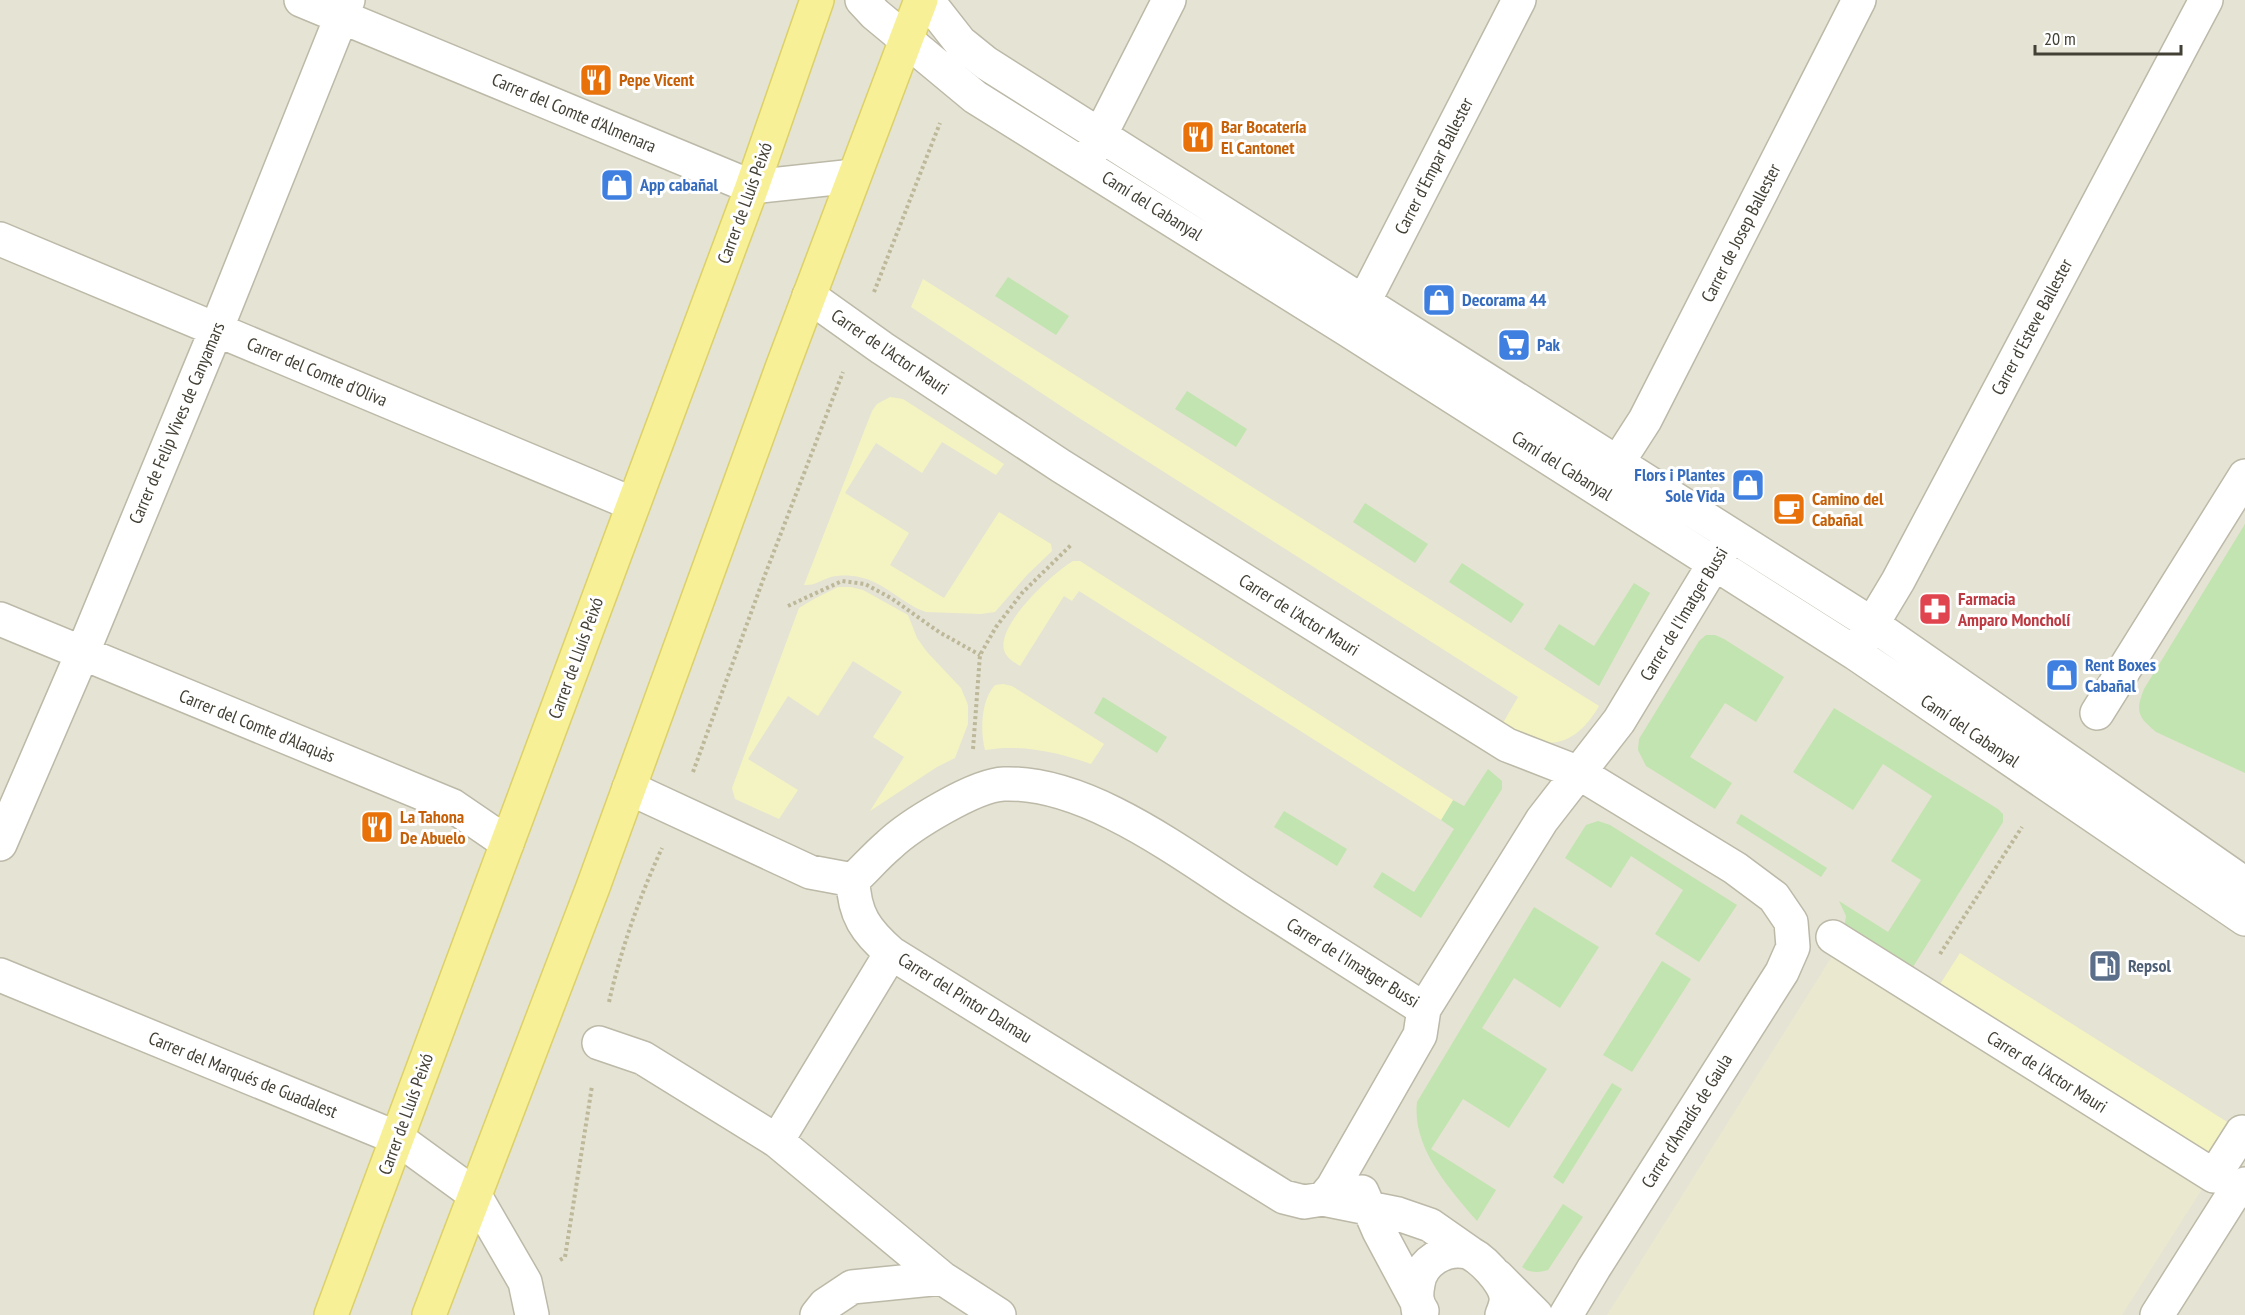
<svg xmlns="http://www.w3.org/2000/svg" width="2245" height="1315" viewBox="0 0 2245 1315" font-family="'PT Sans Narrow',sans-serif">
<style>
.residential{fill:#e5e3d3}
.education{fill:#eae8cf}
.green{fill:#c2e4b0}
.sand{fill:#f4f4c2}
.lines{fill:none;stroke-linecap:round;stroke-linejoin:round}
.minor-casing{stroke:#bcb9a8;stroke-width:36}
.major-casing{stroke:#dcd068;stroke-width:36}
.path{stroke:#bdb89a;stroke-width:4;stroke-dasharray:3 3;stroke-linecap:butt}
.minor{stroke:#fff;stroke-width:33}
.major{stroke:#f8f097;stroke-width:33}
.labels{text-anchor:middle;stroke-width:6;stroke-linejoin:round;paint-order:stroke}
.food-label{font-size:18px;font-weight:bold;fill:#c56008;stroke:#fff;text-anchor:start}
.street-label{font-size:18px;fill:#434035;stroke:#fff}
.shop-label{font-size:18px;font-weight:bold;fill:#366cbe;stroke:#fff;text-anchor:start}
.health-label{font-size:18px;font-weight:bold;fill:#be3a42;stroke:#fff;text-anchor:start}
.service-label{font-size:18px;font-weight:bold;fill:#4e5e75;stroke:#fff;text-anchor:start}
</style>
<rect width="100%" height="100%" fill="#f1f0e5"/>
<path class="residential" d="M0,0H2245V1315H0Z"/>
<path class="education" d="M1836,950L2206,1183L2122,1315H1607Z"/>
<path class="green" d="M1008,277L1069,316L1056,335L995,296Z
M1187,391L1247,429L1236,447L1175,409Z
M1365,503L1428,544L1415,563L1353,522Z
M2245,524V773L2156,732C2138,717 2135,712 2144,689Z
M1462,563L1524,604L1511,623L1449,582Z
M1634,583L1650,593L1599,686L1544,649L1559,624L1594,646Z
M1706,635H1715L1724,639L1784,677L1756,722L1725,703L1690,757L1732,783L1715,809L1646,766L1638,750L1639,739L1699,641Z
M1103,697L1167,737L1157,753L1094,713Z
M1834,708L1998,809L2003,814V822L1908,975L1843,934L1846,916L1839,901L1888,932L1921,880L1891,861L1932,796L1883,764L1853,810L1793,772Z
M1488,769L1502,781V789L1421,918L1373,887L1382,872L1414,892L1454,829L1441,820L1453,800L1464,806Z
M1284,811L1347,849L1337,866L1274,827Z
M1741,814L1827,868L1821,877L1736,823Z
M1598,821L1610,825L1737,905L1699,962L1655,934L1683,890L1631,856L1611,888L1565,858L1586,825Z
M1534,907L1599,947L1560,1008L1514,978L1482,1028L1547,1069L1509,1128L1463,1099L1431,1149L1496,1190L1477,1221C1449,1188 1412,1148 1417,1102Z
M1662,961L1691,979L1632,1072L1603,1055Z
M1612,1083L1622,1089L1563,1184L1553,1177Z
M1563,1204L1583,1217L1548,1270C1538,1273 1530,1273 1522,1267Z"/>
<path class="sand" d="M923,279L1599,706C1587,727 1568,747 1541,742C1528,740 1514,730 1503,723L1518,697L1076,416L911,307Z
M890,397L903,399L1004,464L996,475L942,442L922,473L876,443L845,493L909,533L890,565L944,598L999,512L1051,544L1052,551L1027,575L995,612L981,614L926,612C902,604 885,582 859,577C850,575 839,575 831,577C821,580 815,586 804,585L872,411L877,404Z
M1073,561H1080L1453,800L1441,820L1079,591L1072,601L1064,596L1020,666C1014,662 1006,658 1004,650C997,624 1053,573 1073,561Z
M838,587H851L863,590L908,615L917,638L927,652L961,688L968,705V724L955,758L937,767L870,811L904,757L873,737L902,692L853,661L818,716L788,696L748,759L798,790L779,819L735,799L732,788L799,608L814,599Z
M1003,684L1012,686L1104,744L1091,764C1056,752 1022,744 985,750C980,731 981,700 995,685Z
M1960,953L2232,1125L2209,1161L1937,989Z"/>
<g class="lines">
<g class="minor-casing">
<path id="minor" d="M301,0L752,187L854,176
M862,0L875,14L975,97L1348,330L1855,653L2245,919
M927,0L960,42L986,63L1872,624L2245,884
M1090,155L1169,0
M0,239L633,504
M809,296L882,348L1061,466L1507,745L1579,773L1735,868L1774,897L1791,922L1793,947L1782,972L1594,1268L1566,1315
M1354,321L1519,0
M1618,462L1645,420L1859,0
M0,619L453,806L507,843
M1862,641L1898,581L2206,0
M2097,713L2245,476
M629,788L810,872L853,880
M0,844L82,654L216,330L348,0
M853,880C854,915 866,931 891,953L1284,1197L1304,1202L1323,1199L1398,1214L1430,1225L1470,1253
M853,880C865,869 876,856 889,845C910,825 975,785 1004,784C1088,781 1183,855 1252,899C1309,936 1367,972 1424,1009
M1833,937L2214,1176L2242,1132L2245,1134
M0,975L397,1138L474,1194L525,1282L532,1315
M599,1043L643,1058L777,1141L942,1278
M777,1141L891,953
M1362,1192L1379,1231L1417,1302L1419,1315
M1323,1199L1333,1187L1420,1035L1424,1009L1542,820L1619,721L1726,544
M1497,1276L1536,1315
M1422,1311C1416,1302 1416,1295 1418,1284C1421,1262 1445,1247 1467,1252C1480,1256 1505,1282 1506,1297C1507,1302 1504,1310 1502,1315
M817,1315L825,1305L852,1287L942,1278L999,1315
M2157,1315L2231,1198L2245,1184"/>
</g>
<g class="major-casing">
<path id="major" d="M331,1315L752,187L817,0
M429,1315L593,887L782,368L921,0"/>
</g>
<path class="path" d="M874,292L940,123
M788,606L842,581L865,584L891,598L939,632L980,655
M973,749L980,655L996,627L1022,593L1072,544
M693,772L763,580L843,372
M1940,954L2022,827
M609,1002C621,949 639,898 662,848
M560,1260L565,1257L592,1086"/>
<use href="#minor" class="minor"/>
<use href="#major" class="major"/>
</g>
<defs>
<g id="restaurant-square" transform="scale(1.725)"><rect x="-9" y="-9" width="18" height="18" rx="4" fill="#e8710a" stroke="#fff"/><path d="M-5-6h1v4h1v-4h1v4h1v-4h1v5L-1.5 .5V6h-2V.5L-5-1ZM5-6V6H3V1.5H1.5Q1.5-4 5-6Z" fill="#fff"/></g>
<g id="shop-square" transform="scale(1.725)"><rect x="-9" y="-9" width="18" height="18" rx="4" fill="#3f7fe0" stroke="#fff"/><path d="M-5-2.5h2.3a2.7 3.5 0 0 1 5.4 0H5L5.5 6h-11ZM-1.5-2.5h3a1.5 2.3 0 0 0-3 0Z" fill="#fff"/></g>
<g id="supermarket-square" transform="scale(1.725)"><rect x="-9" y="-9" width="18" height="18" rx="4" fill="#3f7fe0" stroke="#fff"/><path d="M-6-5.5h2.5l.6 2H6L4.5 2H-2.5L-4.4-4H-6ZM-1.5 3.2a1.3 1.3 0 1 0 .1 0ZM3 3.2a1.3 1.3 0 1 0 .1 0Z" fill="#fff"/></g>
<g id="cafe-square" transform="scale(1.725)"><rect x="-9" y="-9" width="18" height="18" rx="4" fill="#e8710a" stroke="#fff"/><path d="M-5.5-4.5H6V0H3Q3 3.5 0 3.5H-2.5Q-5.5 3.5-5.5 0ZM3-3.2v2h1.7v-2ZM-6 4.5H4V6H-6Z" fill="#fff"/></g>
<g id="pharmacy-square" transform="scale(1.725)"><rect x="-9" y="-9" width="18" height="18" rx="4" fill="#e0444e" stroke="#fff"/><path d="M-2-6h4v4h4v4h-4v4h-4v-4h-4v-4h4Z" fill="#fff"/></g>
<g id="fuel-square" transform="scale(1.725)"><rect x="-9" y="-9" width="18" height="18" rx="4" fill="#5c6f8a" stroke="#fff"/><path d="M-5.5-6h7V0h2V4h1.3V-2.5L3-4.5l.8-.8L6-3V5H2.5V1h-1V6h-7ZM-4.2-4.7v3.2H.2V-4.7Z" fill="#fff"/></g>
</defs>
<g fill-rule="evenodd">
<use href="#restaurant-square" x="596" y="80"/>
<use href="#restaurant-square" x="1198" y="137"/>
<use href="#shop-square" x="617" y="185"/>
<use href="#shop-square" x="1439" y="300"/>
<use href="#supermarket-square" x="1514" y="345"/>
<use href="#shop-square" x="1748" y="485"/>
<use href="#cafe-square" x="1789" y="509"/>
<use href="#pharmacy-square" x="1935" y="609"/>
<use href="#shop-square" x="2062" y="675"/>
<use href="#restaurant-square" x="377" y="827"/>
<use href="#fuel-square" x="2105" y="966"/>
</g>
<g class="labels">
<g class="food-label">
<text x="619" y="86">Pepe Vicent</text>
<text x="1221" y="133">Bar Bocatería<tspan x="1221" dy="21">El Cantonet</tspan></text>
<text x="1812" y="505">Camino del<tspan x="1812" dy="21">Cabañal</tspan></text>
<text x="400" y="823">La Tahona<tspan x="400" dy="21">De Abuelo</tspan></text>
</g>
<g class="street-label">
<text transform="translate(574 113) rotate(23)" y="6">Carrer del Comte d'Almenara</text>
<text transform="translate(1434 166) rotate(-63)" y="6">Carrer d'Empar Ballester</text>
<text transform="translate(745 203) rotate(-70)" y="6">Carrer de Lluís Peixó</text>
<text transform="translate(1152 206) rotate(32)" y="6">Camí del Cabanyal</text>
<text transform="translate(1741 233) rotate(-63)" y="6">Carrer de Josep Ballester</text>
<text transform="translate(2032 327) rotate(-62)" y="6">Carrer d'Esteve Ballester</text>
<text transform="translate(890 352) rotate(34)" y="6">Carrer de l'Actor Mauri</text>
<text transform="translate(317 372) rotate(23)" y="6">Carrer del Comte d'Oliva</text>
<text transform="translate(177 423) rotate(-67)" y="6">Carrer de Felip Vives de Canyamars</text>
<text transform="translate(1562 466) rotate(32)" y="6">Camí del Cabanyal</text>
<text transform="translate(1684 614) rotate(-59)" y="6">Carrer de l'Imatger Bussi</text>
<text transform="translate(1299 615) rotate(32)" y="6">Carrer de l'Actor Mauri</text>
<text transform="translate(576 658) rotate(-70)" y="6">Carrer de Lluís Peixó</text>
<text transform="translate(257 726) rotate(22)" y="6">Carrer del Comte d'Alaquàs</text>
<text transform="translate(1970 731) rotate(34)" y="6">Camí del Cabanyal</text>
<text transform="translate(1353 963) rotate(32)" y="6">Carrer de l'Imatger Bussi</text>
<text transform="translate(965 998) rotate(32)" y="6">Carrer del Pintor Dalmau</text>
<text transform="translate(2047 1072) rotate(32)" y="6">Carrer de l'Actor Mauri</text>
<text transform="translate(243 1075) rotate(22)" y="6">Carrer del Marqués de Guadalest</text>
<text transform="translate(406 1114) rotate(-70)" y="6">Carrer de Lluís Peixó</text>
<text transform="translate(1687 1121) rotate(-58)" y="6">Carrer d'Amadís de Gaula</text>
</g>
<g class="shop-label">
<text x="640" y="191">App cabañal</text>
<text x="1462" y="306">Decorama 44</text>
<text x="1537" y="351">Pak</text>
<text x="1725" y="481" text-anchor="end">Flors i Plantes<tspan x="1725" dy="21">Sole Vida</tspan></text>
<text x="2085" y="671">Rent Boxes<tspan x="2085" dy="21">Cabañal</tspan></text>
</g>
<g class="health-label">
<text x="1958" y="605">Farmacia<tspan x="1958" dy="21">Amparo Moncholí</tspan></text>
</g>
<g class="service-label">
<text x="2128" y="972">Repsol</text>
</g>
</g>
<path d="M2035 45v9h146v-9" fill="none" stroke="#434035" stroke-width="3"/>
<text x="2044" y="45" font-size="18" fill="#434035" stroke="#ffffff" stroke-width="4.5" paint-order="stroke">20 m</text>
</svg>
